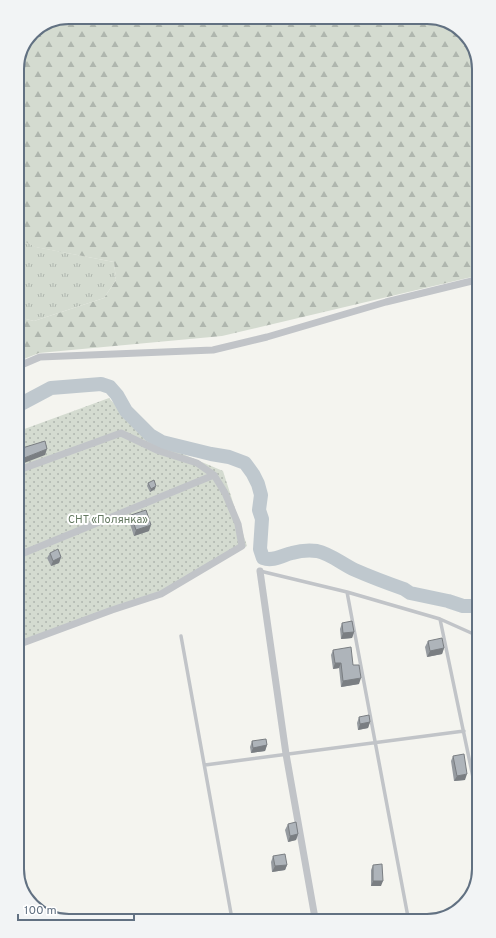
<svg xmlns="http://www.w3.org/2000/svg" width="496" height="938" viewBox="0 0 496 938" font-family="Overpass,sans-serif">
<style>
.grass{fill:url(#grass-tufts)}
.forest{fill:url(#forest-firs)}
.park{fill:url(#park-dots)}
.lines{fill:none;stroke-linecap:round;stroke-linejoin:round}
.river{stroke:#bfc8ce;stroke-width:14}
.service{stroke:#c1c4c8;stroke-width:3.5}
.minor{stroke:#c1c4c8;stroke-width:7}
.wall{fill:#969ba0}
.shaded-wall{fill:#7a7e82}
.building{fill:#aeb4ba;stroke:#7a7e82}
.labels{text-anchor:middle;stroke-width:4;stroke-linejoin:round;paint-order:stroke}
.park-label{font-size:11px;fill:#647961;stroke:#fff}
.rim{fill:none;stroke:#627182;stroke-width:2}
</style>
<defs>
<pattern id="grass-tufts" width="24" height="20" patternUnits="userSpaceOnUse"><rect width="24" height="20" fill="#d4dbd0"/><path d="M3 7l-1-3M5 7V3M7 7l1-3M15 17l-1-3M17 17v-4M19 17l1-3" fill="none" stroke="#afb6ae"/></pattern>
<pattern id="forest-firs" width="22" height="20" patternUnits="userSpaceOnUse"><rect width="22" height="20" fill="#d4dbd0"/><path d="M5 1l3.5 6h-7zM16 11l3.5 6h-7z" fill="#afb6ae"/></pattern>
<pattern id="park-dots" width="8" height="8" patternUnits="userSpaceOnUse"><rect width="8" height="8" fill="#d4dbd0"/><path d="M2 2h.1M6 6h.1" fill="none" stroke="#afb6ae" stroke-width="1.8" stroke-linecap="round"/></pattern>
</defs>
<rect width="100%" height="100%" fill="#f4f4ef"/>
<path class="grass" d="M18,238L36,247L114,262L116,280L104,298L34,321L18,317Z"/>
<path class="forest" d="M69,17H431L456,26L475,49L476,276L222,336L39,353L19,361L18,317L34,321L104,298L116,280L114,262L35,247L18,238L17,66L32,32Z"/>
<path class="park" d="M109,398L145,438L223,471L247,546L163,590L20,646L19,431Z"/>
<g class="lines">
<path class="river" d="M19,405L51,388L101,384L110,387L117,395L126,411L150,435L162,442L211,454L229,457L245,463L253,474L258,484L261,495L259,510L262,519L260,549L263,558C273,562 283,555 292,553C299,551 310,550 317,551C331,554 342,564 355,570C371,577 387,583 404,589L410,593L448,601L463,606H478"/>
<path class="service" d="M260,571L347,592L440,619L478,636
M347,592L408,917
M440,619L479,806
M181,636L232,919
M205,765L464,731"/>
<path class="minor" d="M19,366L40,357L213,350L267,337L386,302L476,280
M19,470L121,433L159,451L197,463L214,475L225,493L238,524L242,546L161,594L112,610L20,644
M19,555L214,475
M260,571L286,754L315,918"/>
</g>
<path class="wall" d="M475,285H476V306L473,291Z
M148,483L155,489L150,492L147,486Z
M131,515L149,531L134,536L129,521Z
M50,553L61,557L59,563L51,566L47,558Z
M342,623L354,632L352,638L341,639L340,629Z
M428,641L444,648L442,654L427,657L425,647Z
M333,650L353,665L359,684L341,687L339,668L333,669L331,655Z
M478,673L473,684L472,677L473,674Z
M359,717L370,722L368,728L358,730L357,723Z
M252,741L267,745L265,751L251,753L250,747Z
M453,756L465,780L454,781L451,761Z
M288,824L298,834L296,840L288,842L285,830Z
M273,856L287,865L285,870L272,872L271,862Z
M373,865L381,886H371V870Z
M468,888L470,898L468,900L466,894Z"/>
<path class="shaded-wall" d="M47,449L45,455L19,465V460Z
M156,486L155,489L150,492L151,489Z
M151,525L149,531L134,536L136,530Z
M61,557L59,563L51,566L53,561Z
M354,632L352,638L341,639L343,633Z
M444,648L442,654L427,657L430,651Z
M335,663H341L339,668L333,669Z
M361,678L359,684L341,687L343,681Z
M478,680V682L473,684L474,681Z
M370,722L368,728L358,730L360,724Z
M267,745L265,751L251,753L253,748Z
M467,774L465,780L454,781L457,776Z
M298,834L296,840L288,842L290,836Z
M287,865L285,870L272,872L275,866Z
M373,881H383L381,886H371Z"/>
<path class="building" d="M45,441L47,449L19,460V449Z
M154,480L156,486L151,489L148,483Z
M146,510L151,525L136,530L131,515Z
M58,549L61,557L53,561L50,553Z
M352,621L354,632L343,633L342,623Z
M442,638L444,648L430,651L428,641Z
M351,647L353,665H359L361,678L343,681L341,663H335L333,650Z
M478,673V680L474,681L473,674Z
M369,715L370,722L360,724L359,717Z
M266,739L267,745L253,748L252,741Z
M464,754L467,774L457,776L453,756Z
M296,822L298,834L290,836L288,824Z
M285,854L287,865L275,866L273,856Z
M382,864L383,881H373V865Z
M474,887L470,898L468,888Z"/>
<g class="labels">
<g class="park-label">
<text x="108" y="523">СНТ «Полянка»</text>
</g>
</g>
<path d="M0 0H496V938H0ZM69 24H427A45 45 0 0 1 472 69V869A45 45 0 0 1 427 914H69A45 45 0 0 1 24 869V69A45 45 0 0 1 69 24Z" fill="#f2f4f5" fill-rule="evenodd"/>
<path class="rim" d="M69 24H427A45 45 0 0 1 472 69V869A45 45 0 0 1 427 914H69A45 45 0 0 1 24 869V69A45 45 0 0 1 69 24Z"/>
<path d="M18 914v6h116v-6" fill="none" stroke="#627182" stroke-width="2"/>
<text x="24" y="914" font-size="12" fill="#627182" stroke="#ffffff" stroke-width="3" paint-order="stroke">100 m</text>
</svg>
